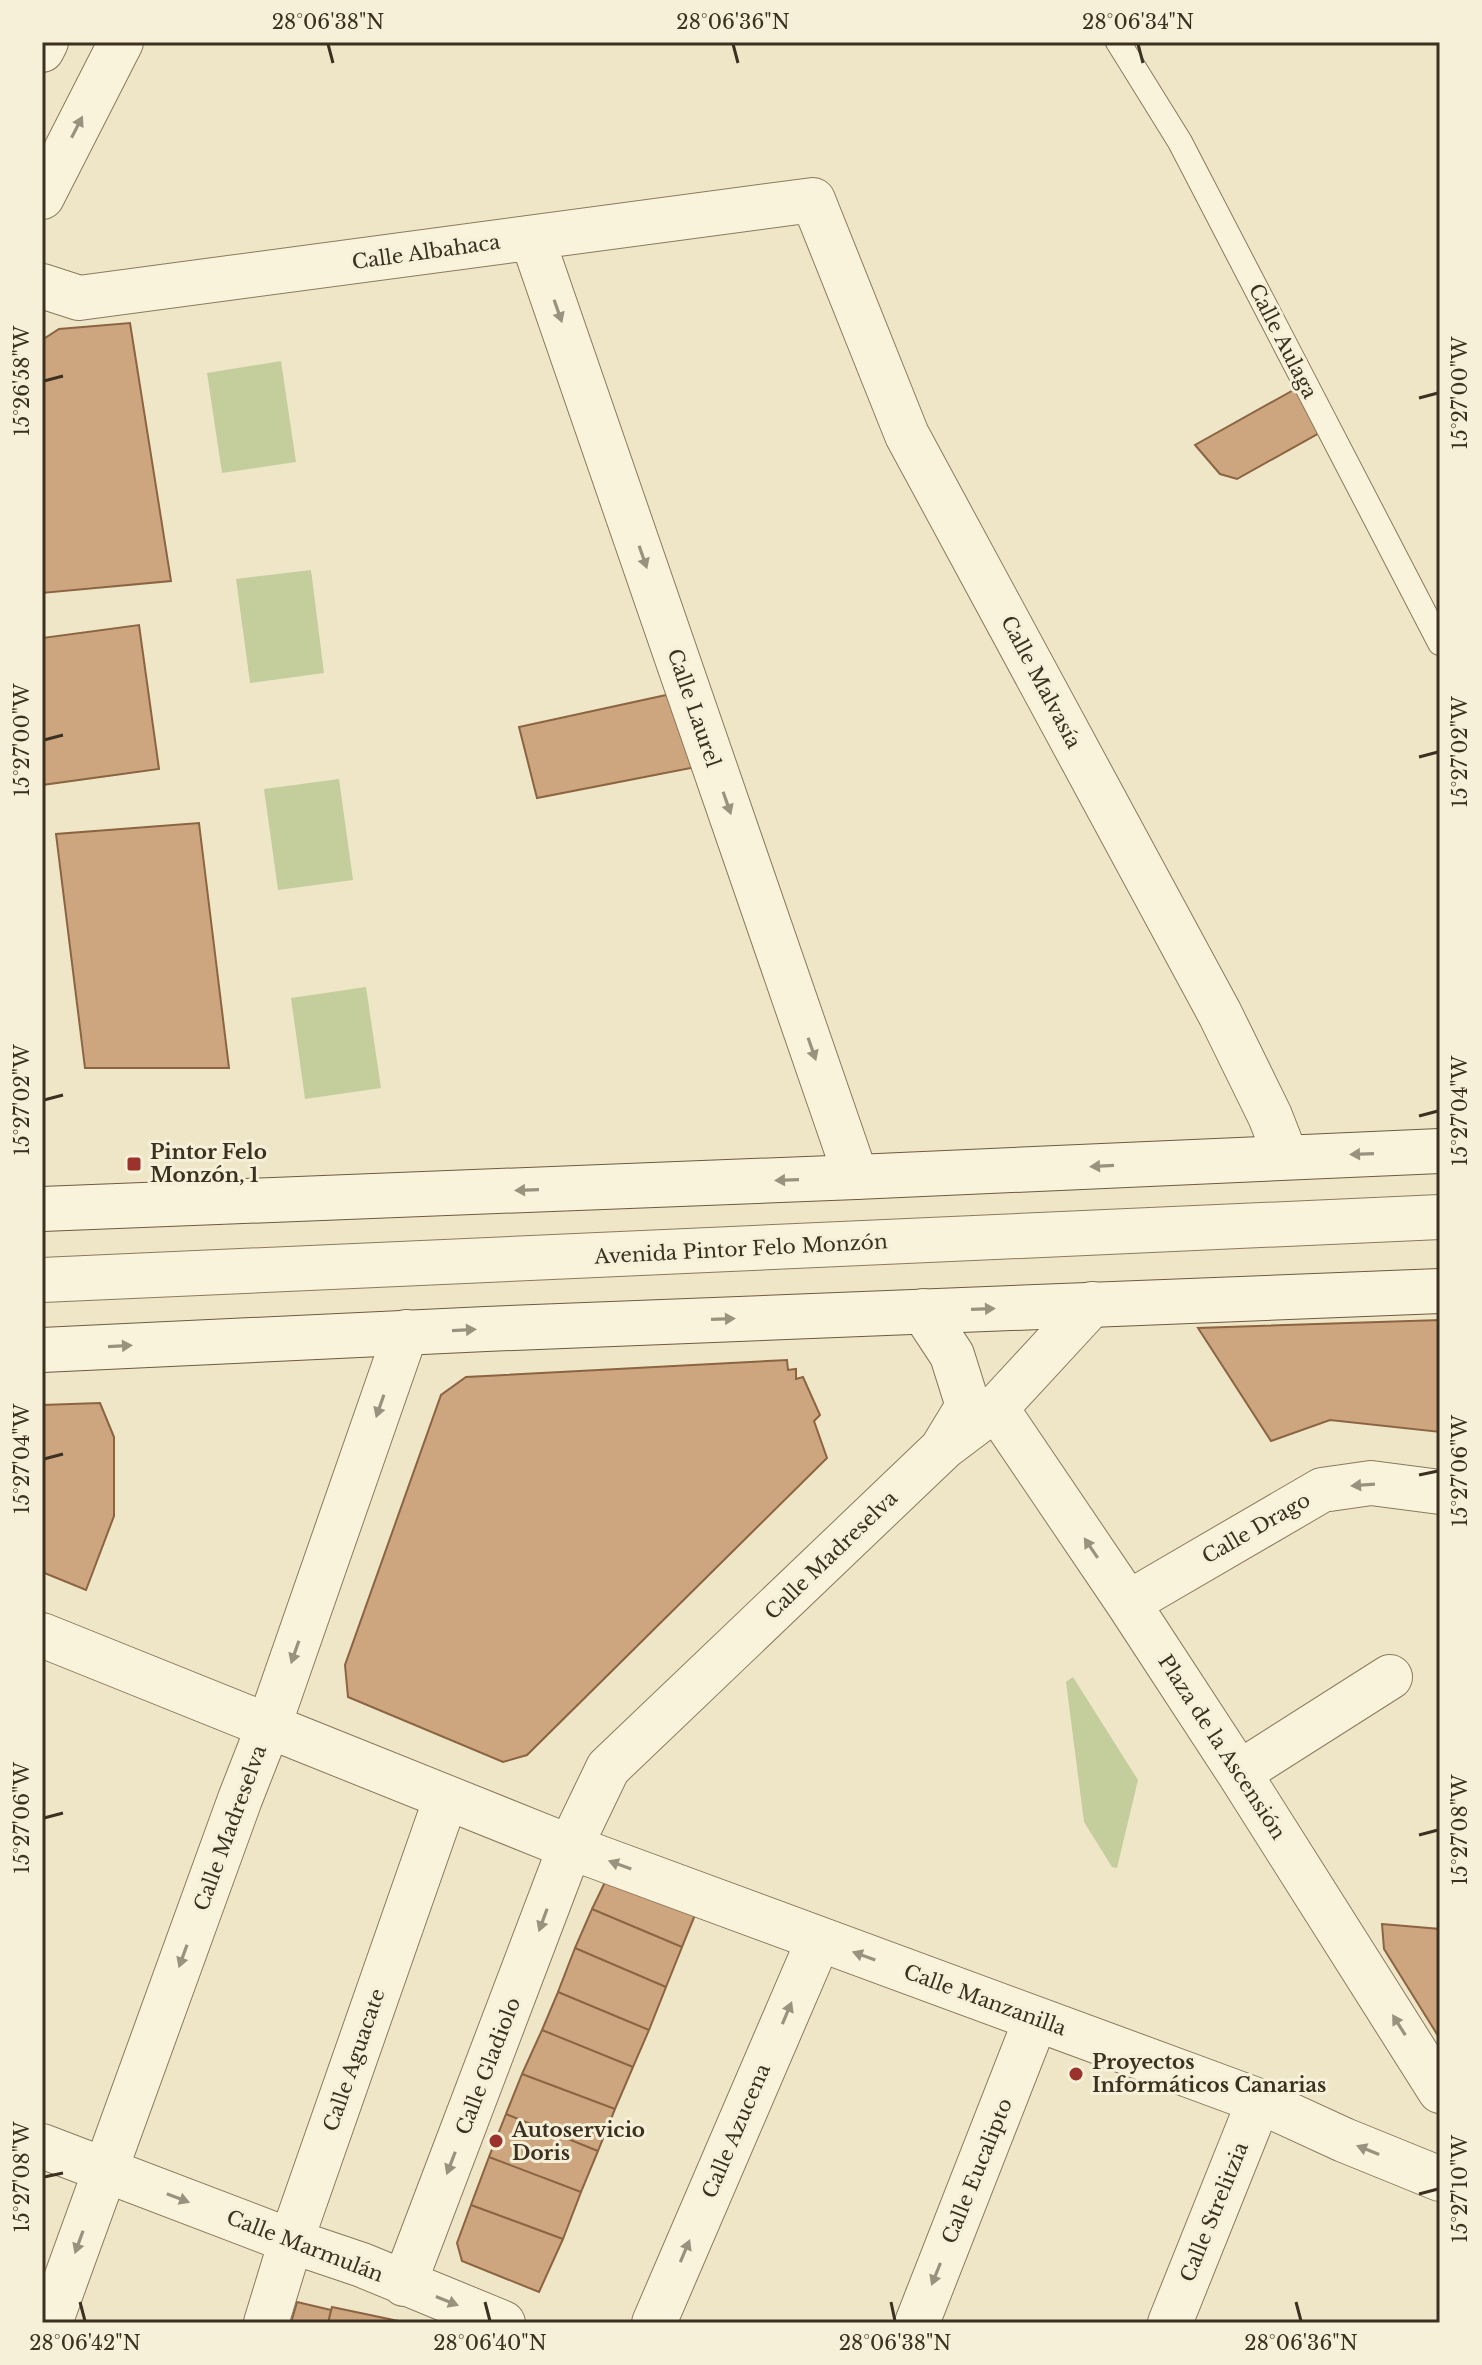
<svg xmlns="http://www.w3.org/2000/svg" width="1482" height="2365" viewBox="0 0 1482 2365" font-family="'Libre Baskerville',serif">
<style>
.green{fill:#c4ce9c}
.building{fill:#cda57e;stroke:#8b6542;stroke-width:2}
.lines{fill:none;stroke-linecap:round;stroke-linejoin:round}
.lane-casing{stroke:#8c795d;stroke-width:26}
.street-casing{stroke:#8c795d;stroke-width:46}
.secondary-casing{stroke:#6e5a40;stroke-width:46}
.lane{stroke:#f9f3dc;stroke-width:24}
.street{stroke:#f9f3dc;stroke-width:44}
.secondary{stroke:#f9f3dc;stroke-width:44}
.oneway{fill:#9a927e}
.ticks{fill:none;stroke:#3c3020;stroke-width:3}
.poi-dot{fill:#9b332c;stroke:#f6f0d8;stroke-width:3}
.labels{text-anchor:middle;stroke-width:6;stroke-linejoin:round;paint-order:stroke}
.street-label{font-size:20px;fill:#3c3020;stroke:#f6f0d8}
.poi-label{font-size:20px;font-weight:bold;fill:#3c3020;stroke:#f6f0d8;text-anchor:start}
.neatline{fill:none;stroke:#3c3020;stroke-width:3}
.ticks-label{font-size:20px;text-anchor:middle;fill:#3c3020}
</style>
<rect width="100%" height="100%" fill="#efe6c8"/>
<path class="green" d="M281,361L296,462L222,473L207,373Z
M311,570L324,673L250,683L236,579Z
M339,779L353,880L278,890L264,789Z
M366,987L381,1088L305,1099L291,998Z
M1073,1677L1138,1780L1117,1868L1112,1867L1084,1822L1066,1682Z"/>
<path class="building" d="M130,323L171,581L42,593V340L59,329Z
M1297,388L1321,432L1237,479L1220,474L1195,445Z
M139,625L159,769L42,785V638Z
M680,692L696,767L537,798L519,727Z
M199,823L229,1068H85L56,834Z
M1440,1320V1432L1330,1420L1271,1441L1198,1328Z
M787,1360L788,1370L796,1369V1379L803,1377L820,1415L814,1421L827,1458L527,1755L503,1762L348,1697L345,1665L441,1395L466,1377Z
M100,1403L114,1437V1516L86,1590L42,1572V1405Z
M605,1882L695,1915L682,1947L592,1909Z
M592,1909L682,1947L666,1987L575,1948Z
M1382,1924L1440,1929V2039L1384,1949Z
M575,1948L666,1987L649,2030L558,1992Z
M558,1992L649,2030L633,2067L542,2030Z
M542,2030L633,2067L615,2109L522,2074Z
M522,2074L615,2109L598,2151L506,2114Z
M506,2114L598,2151L581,2192L489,2157Z
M489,2157L581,2192L563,2239L471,2205Z
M471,2205L563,2239L539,2292L462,2261L457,2243Z
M297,2302L331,2310L328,2323H291Z
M332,2307L408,2323H328Z"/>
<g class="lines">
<g class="lane-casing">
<path id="lane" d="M1118,42L1180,142L1440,643"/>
</g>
<g class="street-casing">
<path id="street" d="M42,50L46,42
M42,197L121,42
M532,238L856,1177
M42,286L79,298L813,200L907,435L1220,1014L1270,1116L1286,1157
M42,1280L1440,1217
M923,1311L952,1355L968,1406L943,1447
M996,1408L1128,1603L1239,1773L1440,2091
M1128,1603L1322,1490L1371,1483L1440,1492
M42,1635L570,1847L1259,2101L1344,2140L1440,2179
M1239,1773L1390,1677
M42,2146L291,2241L362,2265L503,2323
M404,2284L570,1847L608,1768L943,1448L996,1408L1092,1304
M50,2323L240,1799L269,1725L406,1332
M266,2323L291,2241L446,1798
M654,2323L819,1939
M917,2323L1036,2019
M1170,2323L1259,2101"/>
</g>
<g class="secondary-casing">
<path id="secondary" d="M42,1209L856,1177L1440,1151
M42,1350L486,1329L1440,1291"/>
</g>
<use href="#lane" class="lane"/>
<use href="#street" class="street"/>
<use href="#secondary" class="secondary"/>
</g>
<defs><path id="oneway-solid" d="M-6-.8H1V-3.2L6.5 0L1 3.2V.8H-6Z" transform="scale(2)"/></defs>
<g class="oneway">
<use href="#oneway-solid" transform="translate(77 127) rotate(-63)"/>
<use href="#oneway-solid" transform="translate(558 311) rotate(71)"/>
<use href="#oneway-solid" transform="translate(643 557) rotate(71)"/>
<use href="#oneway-solid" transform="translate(727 803) rotate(71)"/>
<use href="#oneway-solid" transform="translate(812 1049) rotate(71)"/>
<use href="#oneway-solid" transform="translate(1362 1154) rotate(178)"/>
<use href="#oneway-solid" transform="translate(1102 1166) rotate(177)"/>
<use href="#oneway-solid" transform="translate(787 1180) rotate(178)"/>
<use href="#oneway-solid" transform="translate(527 1190) rotate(178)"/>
<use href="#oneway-solid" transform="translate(983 1309) rotate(-2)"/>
<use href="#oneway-solid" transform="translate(723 1319) rotate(-2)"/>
<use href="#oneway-solid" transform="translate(464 1330) rotate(-3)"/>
<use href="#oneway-solid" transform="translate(120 1346) rotate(-3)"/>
<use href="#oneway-solid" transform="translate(380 1406) rotate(109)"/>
<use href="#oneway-solid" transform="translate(1363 1485) rotate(176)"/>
<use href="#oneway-solid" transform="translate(1091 1548) rotate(-124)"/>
<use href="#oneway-solid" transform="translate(295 1652) rotate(109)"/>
<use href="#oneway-solid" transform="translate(620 1865) rotate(-160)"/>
<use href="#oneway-solid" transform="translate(543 1920) rotate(110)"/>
<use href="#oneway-solid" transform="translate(183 1956) rotate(110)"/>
<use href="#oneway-solid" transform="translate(864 1956) rotate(-160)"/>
<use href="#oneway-solid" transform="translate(787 2013) rotate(-67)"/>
<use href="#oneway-solid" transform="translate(1399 2025) rotate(-122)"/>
<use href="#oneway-solid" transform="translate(1368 2150) rotate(-158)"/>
<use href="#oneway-solid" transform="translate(451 2163) rotate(111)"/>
<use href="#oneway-solid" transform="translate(178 2198) rotate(21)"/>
<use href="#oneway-solid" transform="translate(79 2242) rotate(110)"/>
<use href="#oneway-solid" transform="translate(685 2251) rotate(-67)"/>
<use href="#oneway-solid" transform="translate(936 2274) rotate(112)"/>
<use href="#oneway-solid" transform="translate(447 2301) rotate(22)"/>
</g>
<path class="ticks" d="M328,44L333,63M733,44L738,63M1138,44L1143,63M44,381L63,376M1419,398L1438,393M44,740L63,735M1419,757L1438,752M44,1100L63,1095M1419,1116L1438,1111M44,1459L63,1454M1419,1475L1438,1471M44,1818L63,1813M1419,1835L1438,1830M44,2177L63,2173M1419,2194L1438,2189M80,2302L85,2321M485,2302L490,2321M891,2302L895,2321M1296,2302L1301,2321"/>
<g class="poi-dot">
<rect x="126" y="1156" width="16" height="16" rx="4"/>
<circle cx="1076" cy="2074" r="8"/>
<circle cx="496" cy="2141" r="8"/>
</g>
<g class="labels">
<g class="street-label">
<text transform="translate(426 252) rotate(-8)" y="7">Calle Albahaca</text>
<text transform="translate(1283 341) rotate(63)" y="7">Calle Aulaga</text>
<text transform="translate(1041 682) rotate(62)" y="7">Calle Malvasía</text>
<text transform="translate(694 708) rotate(71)" y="7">Calle Laurel</text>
<text transform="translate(741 1249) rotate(-3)" y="7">Avenida Pintor Felo Monzón</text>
<text transform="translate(1256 1528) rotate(-30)" y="7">Calle Drago</text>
<text transform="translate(831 1555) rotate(-44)" y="7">Calle Madreselva</text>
<text transform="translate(1222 1747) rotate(57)" y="7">Plaza de la Ascensión</text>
<text transform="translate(230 1828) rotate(-70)" y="7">Calle Madreselva</text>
<text transform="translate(985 2000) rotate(20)" y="7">Calle Manzanilla</text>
<text transform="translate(354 2060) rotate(-71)" y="7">Calle Aguacate</text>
<text transform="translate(488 2066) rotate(-69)" y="7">Calle Gladiolo</text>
<text transform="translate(736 2131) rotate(-67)" y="7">Calle Azucena</text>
<text transform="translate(977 2171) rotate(-68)" y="7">Calle Eucalipto</text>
<text transform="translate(1214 2212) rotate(-68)" y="7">Calle Strelitzia</text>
<text transform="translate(305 2246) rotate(21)" y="7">Calle Marmulán</text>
</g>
<g class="poi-label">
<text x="150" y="1159">Pintor Felo<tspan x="150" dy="23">Monzón, 1</tspan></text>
<text x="1092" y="2069">Proyectos<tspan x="1092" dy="23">Informáticos Canarias</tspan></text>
<text x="512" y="2137">Autoservicio<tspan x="512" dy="23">Doris</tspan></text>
</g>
</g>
<rect width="1482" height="2365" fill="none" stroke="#f6f0d8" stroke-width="88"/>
<rect x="44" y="44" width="1394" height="2277" class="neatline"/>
<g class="ticks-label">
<text x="328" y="29">28°06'38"N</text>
<text x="733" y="29">28°06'36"N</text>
<text x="1138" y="29">28°06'34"N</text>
<text transform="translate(22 381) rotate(-90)" y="7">15°26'58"W</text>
<text transform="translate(1460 393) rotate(-90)" y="7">15°27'00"W</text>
<text transform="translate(22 740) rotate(-90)" y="7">15°27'00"W</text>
<text transform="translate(1460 752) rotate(-90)" y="7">15°27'02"W</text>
<text transform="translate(22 1100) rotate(-90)" y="7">15°27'02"W</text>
<text transform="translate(1460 1111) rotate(-90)" y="7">15°27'04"W</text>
<text transform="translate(22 1459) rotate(-90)" y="7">15°27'04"W</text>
<text transform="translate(1460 1471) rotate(-90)" y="7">15°27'06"W</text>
<text transform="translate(22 1818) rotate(-90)" y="7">15°27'06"W</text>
<text transform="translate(1460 1830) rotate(-90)" y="7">15°27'08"W</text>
<text transform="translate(22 2177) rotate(-90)" y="7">15°27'08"W</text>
<text transform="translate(1460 2189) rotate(-90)" y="7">15°27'10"W</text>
<text x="85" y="2350">28°06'42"N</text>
<text x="490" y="2350">28°06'40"N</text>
<text x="895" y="2350">28°06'38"N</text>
<text x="1301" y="2350">28°06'36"N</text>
</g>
</svg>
